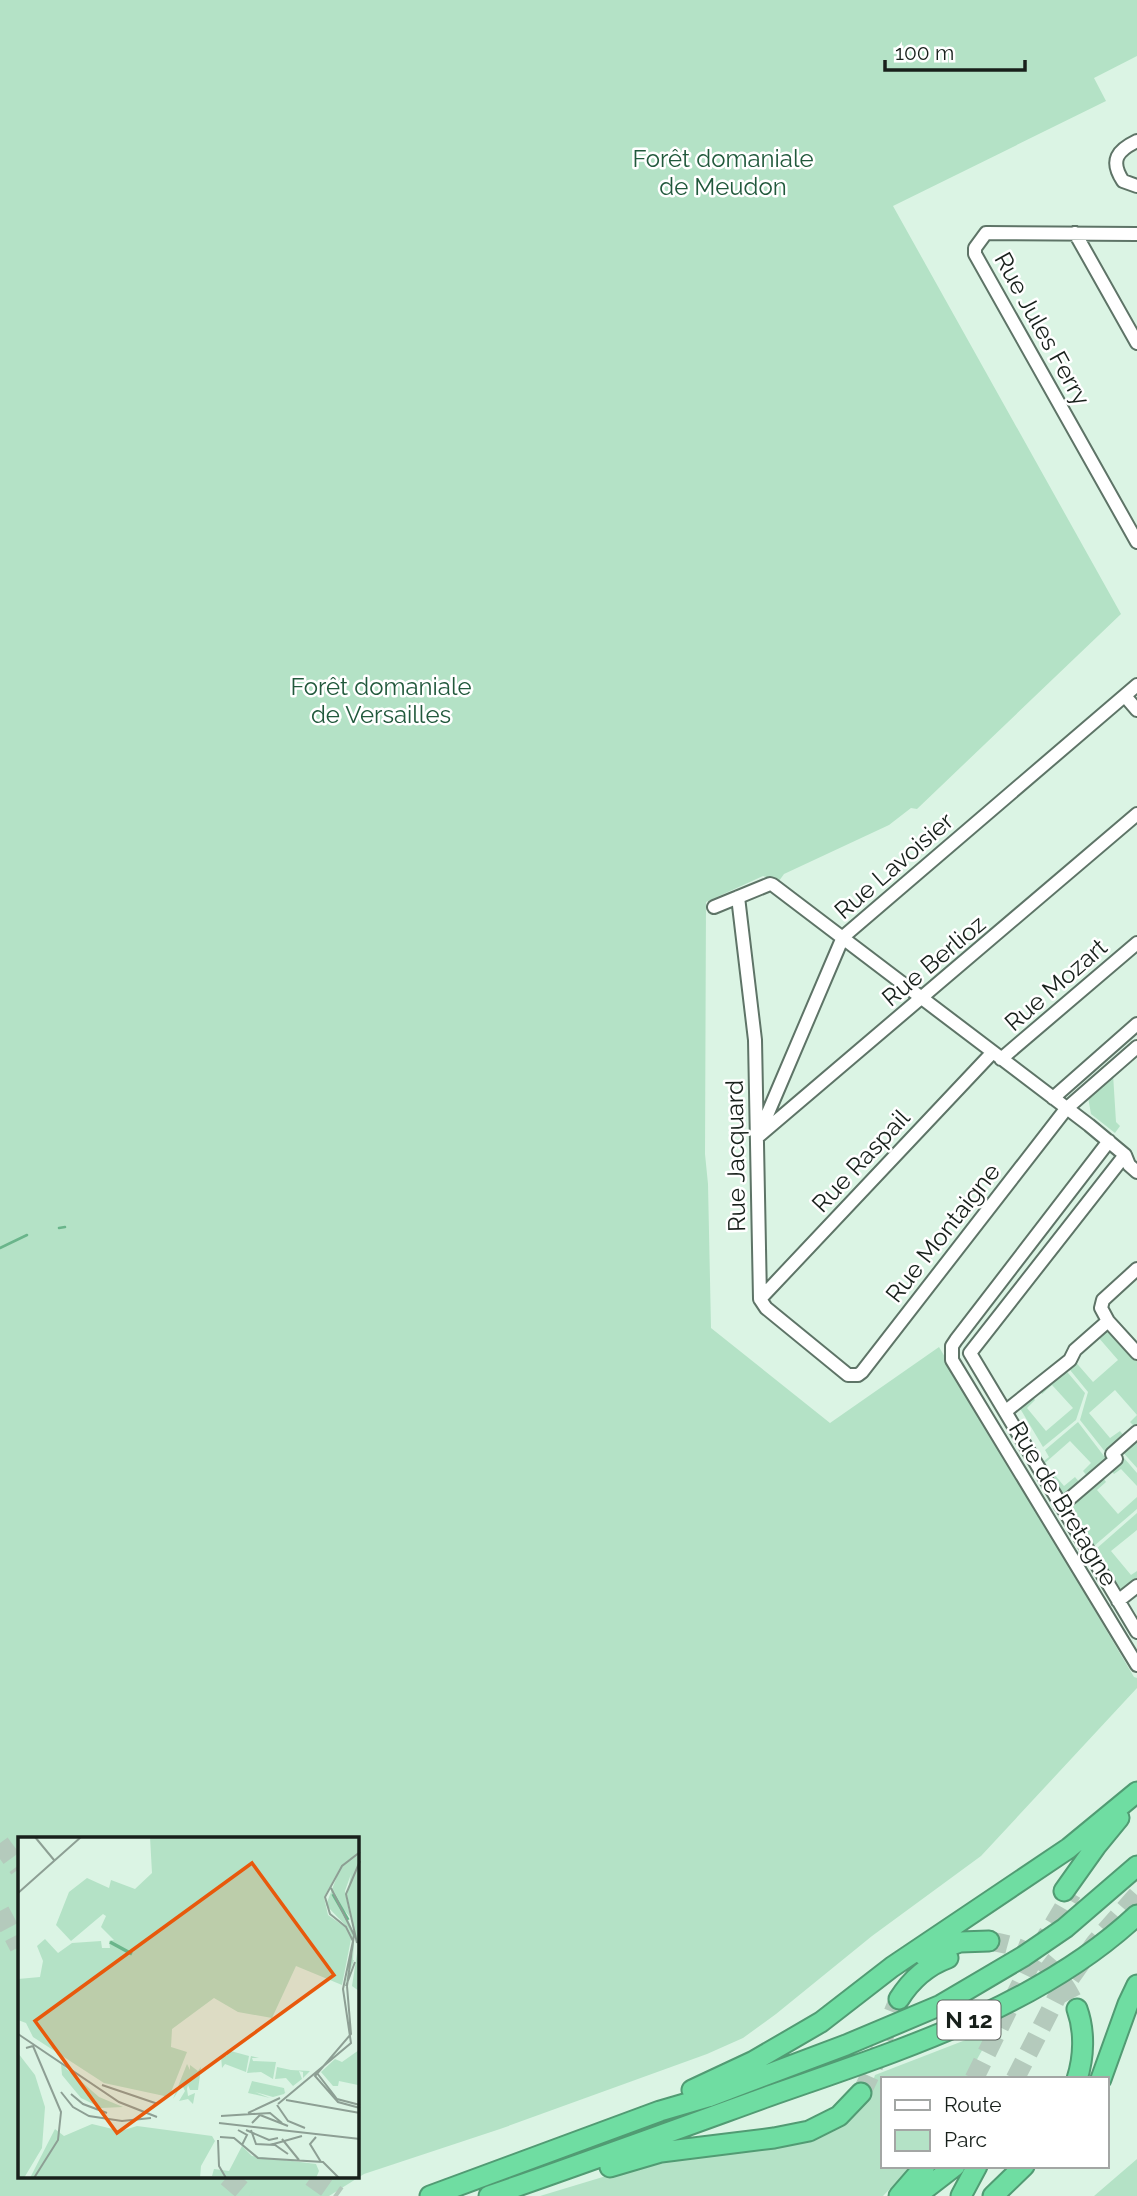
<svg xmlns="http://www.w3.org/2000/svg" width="1137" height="2196" viewBox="0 0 1137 2196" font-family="Raleway,sans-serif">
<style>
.green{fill:#b4e2c6;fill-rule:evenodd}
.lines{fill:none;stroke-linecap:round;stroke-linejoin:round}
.stream{stroke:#6ab58b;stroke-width:2.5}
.highway-tunnel{stroke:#b4cabc;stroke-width:19;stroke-dasharray:19 10;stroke-linecap:butt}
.minor-casing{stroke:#5e7467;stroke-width:16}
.highway-casing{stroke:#519b73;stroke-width:23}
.minor{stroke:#fff;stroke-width:12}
.highway{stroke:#6fdda2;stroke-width:19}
.labels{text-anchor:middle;stroke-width:5;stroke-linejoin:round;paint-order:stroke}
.shield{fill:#fff;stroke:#5d635f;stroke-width:2}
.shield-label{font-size:23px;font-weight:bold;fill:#18201b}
.park-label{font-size:24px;fill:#21593c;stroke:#fff}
.street-label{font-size:24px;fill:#18201b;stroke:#fff}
.inset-river{fill:none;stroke:#6ab58b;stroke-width:3.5}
.inset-road{fill:none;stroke:#8d9f94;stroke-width:2}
.view{fill:#e8590c;fill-opacity:0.15;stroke:#e8590c;stroke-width:3.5}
.inset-edge{fill:none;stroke:#18201b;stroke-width:3.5}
</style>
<rect width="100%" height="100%" fill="#dbf4e4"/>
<path class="green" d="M0,0H1137V56L1094,78L1106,101L893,206L1121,614L917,809L911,808L889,825L784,874L779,881L763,876L706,902L705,1154L708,1184L711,1328L830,1423L939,1347L1134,1677L1137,1678V1688L981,1856L872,1936L776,2014L743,2038L707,2054L500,2129L364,2174L329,2196H0ZM19,1839H357V2177H19Z
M1113,1074L1116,1122L1120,1126L1115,1133L1091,1114L1088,1097Z
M1108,1323L1137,1356V1427L1136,1428L1130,1422L1137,1415L1115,1390L1089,1413L1110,1438L1120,1431L1125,1437L1106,1453L1080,1420L1088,1392L1066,1365L1073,1359L1093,1382L1118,1360L1098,1337Z
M1063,1367L1085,1393L1076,1420L1043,1447L1018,1405L1031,1394L1035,1400L1027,1408L1046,1431L1073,1408L1052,1385L1042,1394L1038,1388Z
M1078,1422L1107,1460L1088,1477L1083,1471L1091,1463L1070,1441L1045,1463L1064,1486L1075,1477L1081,1484L1062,1499L1040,1464L1049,1457L1045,1450Z
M1137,1435V1468L1120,1449Z
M1118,1451L1137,1473V1486L1121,1469L1114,1474L1109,1468Z
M1101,1475L1106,1482L1097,1490L1118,1514L1137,1497V1509L1094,1546L1068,1503Z
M1137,1513V1530L1111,1551L1131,1575L1137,1571V1579L1119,1595L1101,1565L1104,1562L1096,1549Z
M994,2029L966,2079H883V2166H912L883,2196H540L659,2160L788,2144L870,2090L875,2075Z
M1137,2159V2196H1094Z"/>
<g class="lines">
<path class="stream" d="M59,1228L65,1227
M0,1248L27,1235"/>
<path class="highway-tunnel" d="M0,1843L19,1869
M0,1911L19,1947
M989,1941C1034,1947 1059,1968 1077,2009
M974,2079L1033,1959L1072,1893
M1015,2079L1057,1997L1095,1943L1137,1895
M861,2093C878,2064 884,2030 899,1999
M227,2177L249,2196
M311,2177L338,2196"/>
<g class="minor-casing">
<path id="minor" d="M1137,141C1118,150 1109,160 1123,181L1137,186
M1075,233L1137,343
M1137,234L986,233L975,248V254L1137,542
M1125,696L1137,710
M738,897L755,1040L760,1299L766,1308L848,1375H858L862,1372L1066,1109L1137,1047
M714,907L770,884L773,885L1089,1125L1125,1155L1129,1165L1137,1172
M1001,1059L1137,943
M1053,1098L1137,1024
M759,1134L843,937L1137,685
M760,1135L1137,814
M1109,1141L956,1340L952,1346V1360L1137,1665
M1125,1155L970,1353L1137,1632
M1137,1269L1103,1300L1101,1308L1108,1321L1137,1353
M760,1299L993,1052
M1006,1411L1070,1360L1075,1350L1108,1321
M1061,1506L1116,1459L1112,1454L1137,1432
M1118,1601L1137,1586"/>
</g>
<g class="highway-casing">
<path id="highway" d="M1064,1891L1096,1846L1119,1818
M923,1955L960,1942L989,1941
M899,1999C911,1980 926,1966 948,1958
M1077,2009C1085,2031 1084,2057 1077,2079
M1101,2079L1128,2004L1137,1985
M692,2090L754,2061L821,2022L892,1967L1069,1848L1137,1792
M610,2167L661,2152L774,2138L809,2131L839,2116L861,2093
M430,2196L660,2111L708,2097L846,2045L941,2005L1024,1956L1065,1928L1137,1866
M489,2196C582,2164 675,2130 769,2096C894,2052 1038,2008 1137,1915
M899,2196L925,2166
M916,2196L955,2166
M961,2196L977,2166
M993,2196L1024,2166"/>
</g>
<use href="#minor" class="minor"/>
<use href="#highway" class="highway"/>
</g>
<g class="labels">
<rect class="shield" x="937.5" y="2000.5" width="63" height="39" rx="5"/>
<g class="shield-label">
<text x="969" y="2028">N 12</text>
</g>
<g class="park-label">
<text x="723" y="167">Forêt domaniale<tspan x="723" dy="28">de Meudon</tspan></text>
<text x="381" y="695">Forêt domaniale<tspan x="381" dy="28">de Versailles</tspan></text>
</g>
<g class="street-label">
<text transform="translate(1042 329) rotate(61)" y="8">Rue Jules Ferry</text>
<text transform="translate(894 866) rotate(-41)" y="8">Rue Lavoisier</text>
<text transform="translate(934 961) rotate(-40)" y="8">Rue Berlioz</text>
<text transform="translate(1056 985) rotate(-41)" y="8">Rue Mozart</text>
<text transform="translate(736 1156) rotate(-91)" y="8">Rue Jacquard</text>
<text transform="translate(861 1161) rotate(-47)" y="8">Rue Raspail</text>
<text transform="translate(943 1233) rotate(-52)" y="8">Rue Montaigne</text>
<text transform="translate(1063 1504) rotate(59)" y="8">Rue de Bretagne</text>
</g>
</g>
<g transform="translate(18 1837)">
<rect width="341" height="341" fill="#dbf4e4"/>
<path d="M132,0H341V154L334,149L340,110L329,58L333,37L327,54L332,80L326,73L335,94L336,105L335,123H336L327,148L335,115V102L330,91L308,68L323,29L306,60L310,78L327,90L333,102L324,148L278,129L254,181L220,175L196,161L154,192L153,210L169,215L151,260L86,246L15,200L8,186L0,183V142L22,140L25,124L19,109L27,102L40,116L54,106L83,104L84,111H92L91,104L96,103L83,90L88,79L85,77L53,104L38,88L51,55L69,41L91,51L93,43L117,52L134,36ZM209,213L231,219L228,235L207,227L204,231L203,219H209ZM341,213L340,248L321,244L320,249H315L303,235L317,222L324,225ZM0,216L17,238L27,270L24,311L6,341H0ZM233,219L241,221H234L235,224L258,225L255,242L243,235L229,236ZM43,227L81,260L105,270L83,271L63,261L44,238ZM169,227L172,233V228L180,234L183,230L180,253H172L170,248L169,252L170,259L177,256L175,267L170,262L161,264L167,254L164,248L155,262ZM259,230L273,233L292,234L285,241V235L281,234L284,242L275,249L268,241L257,242ZM234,244L266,251L267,256L270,252L266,257L255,260L237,255L252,261L230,256ZM74,287L103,294L119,289L194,299L197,304L183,329L182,341H12L37,292L46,299ZM224,309L234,319L298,327L301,334L298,341L194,339L196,332L211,334Z" fill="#b4e2c6"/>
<path class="inset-river" d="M315,57L330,83M92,105L114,117"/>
<path class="inset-road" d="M17,0L36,23M313,51L336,98L329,149L333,197L297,239L320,265L342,271M0,56L63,0M339,106L328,57L342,24M328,149L337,125M0,197L101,265L139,280M8,211L15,209L43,275L40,303L16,341M299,236L319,262L342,268M84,248L140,267M43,255L55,270L71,279L104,284L133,281M53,257L65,267L89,276M268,263L342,276M260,267L333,206L325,152L335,104L328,90L312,77L307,60L324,29L342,15M259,268L270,284L287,291M230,276L262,261M203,279L252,276L264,286M201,286L342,302M234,286L242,278L270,289M220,293L229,298L224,308M228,293L251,303L260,301M233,293L238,307L257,308L270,317M202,300L216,301L240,321L305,325L321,341M298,300L292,307L303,325M264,302L281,323M200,303L201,329L208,341M252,308L284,299"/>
<path class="view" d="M234,26L316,138L99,296L17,184Z"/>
<rect width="341" height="341" class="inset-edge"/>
</g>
<rect x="881" y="2077" width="228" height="91" fill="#ffffff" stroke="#a3a6a4" stroke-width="2"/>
<rect x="895" y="2100" width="35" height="10" fill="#ffffff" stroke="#a3a6a4" stroke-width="2"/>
<text x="944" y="2112" font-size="21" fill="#18201b">Route</text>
<rect x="895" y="2130" width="35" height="21" fill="#b4e2c6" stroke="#a3a6a4" stroke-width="2"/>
<text x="944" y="2147" font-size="21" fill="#18201b">Parc</text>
<path d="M885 60v10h140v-10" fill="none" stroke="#18201b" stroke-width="3.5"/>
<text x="895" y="60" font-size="21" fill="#18201b" stroke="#ffffff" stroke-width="5" paint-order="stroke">100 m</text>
</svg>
